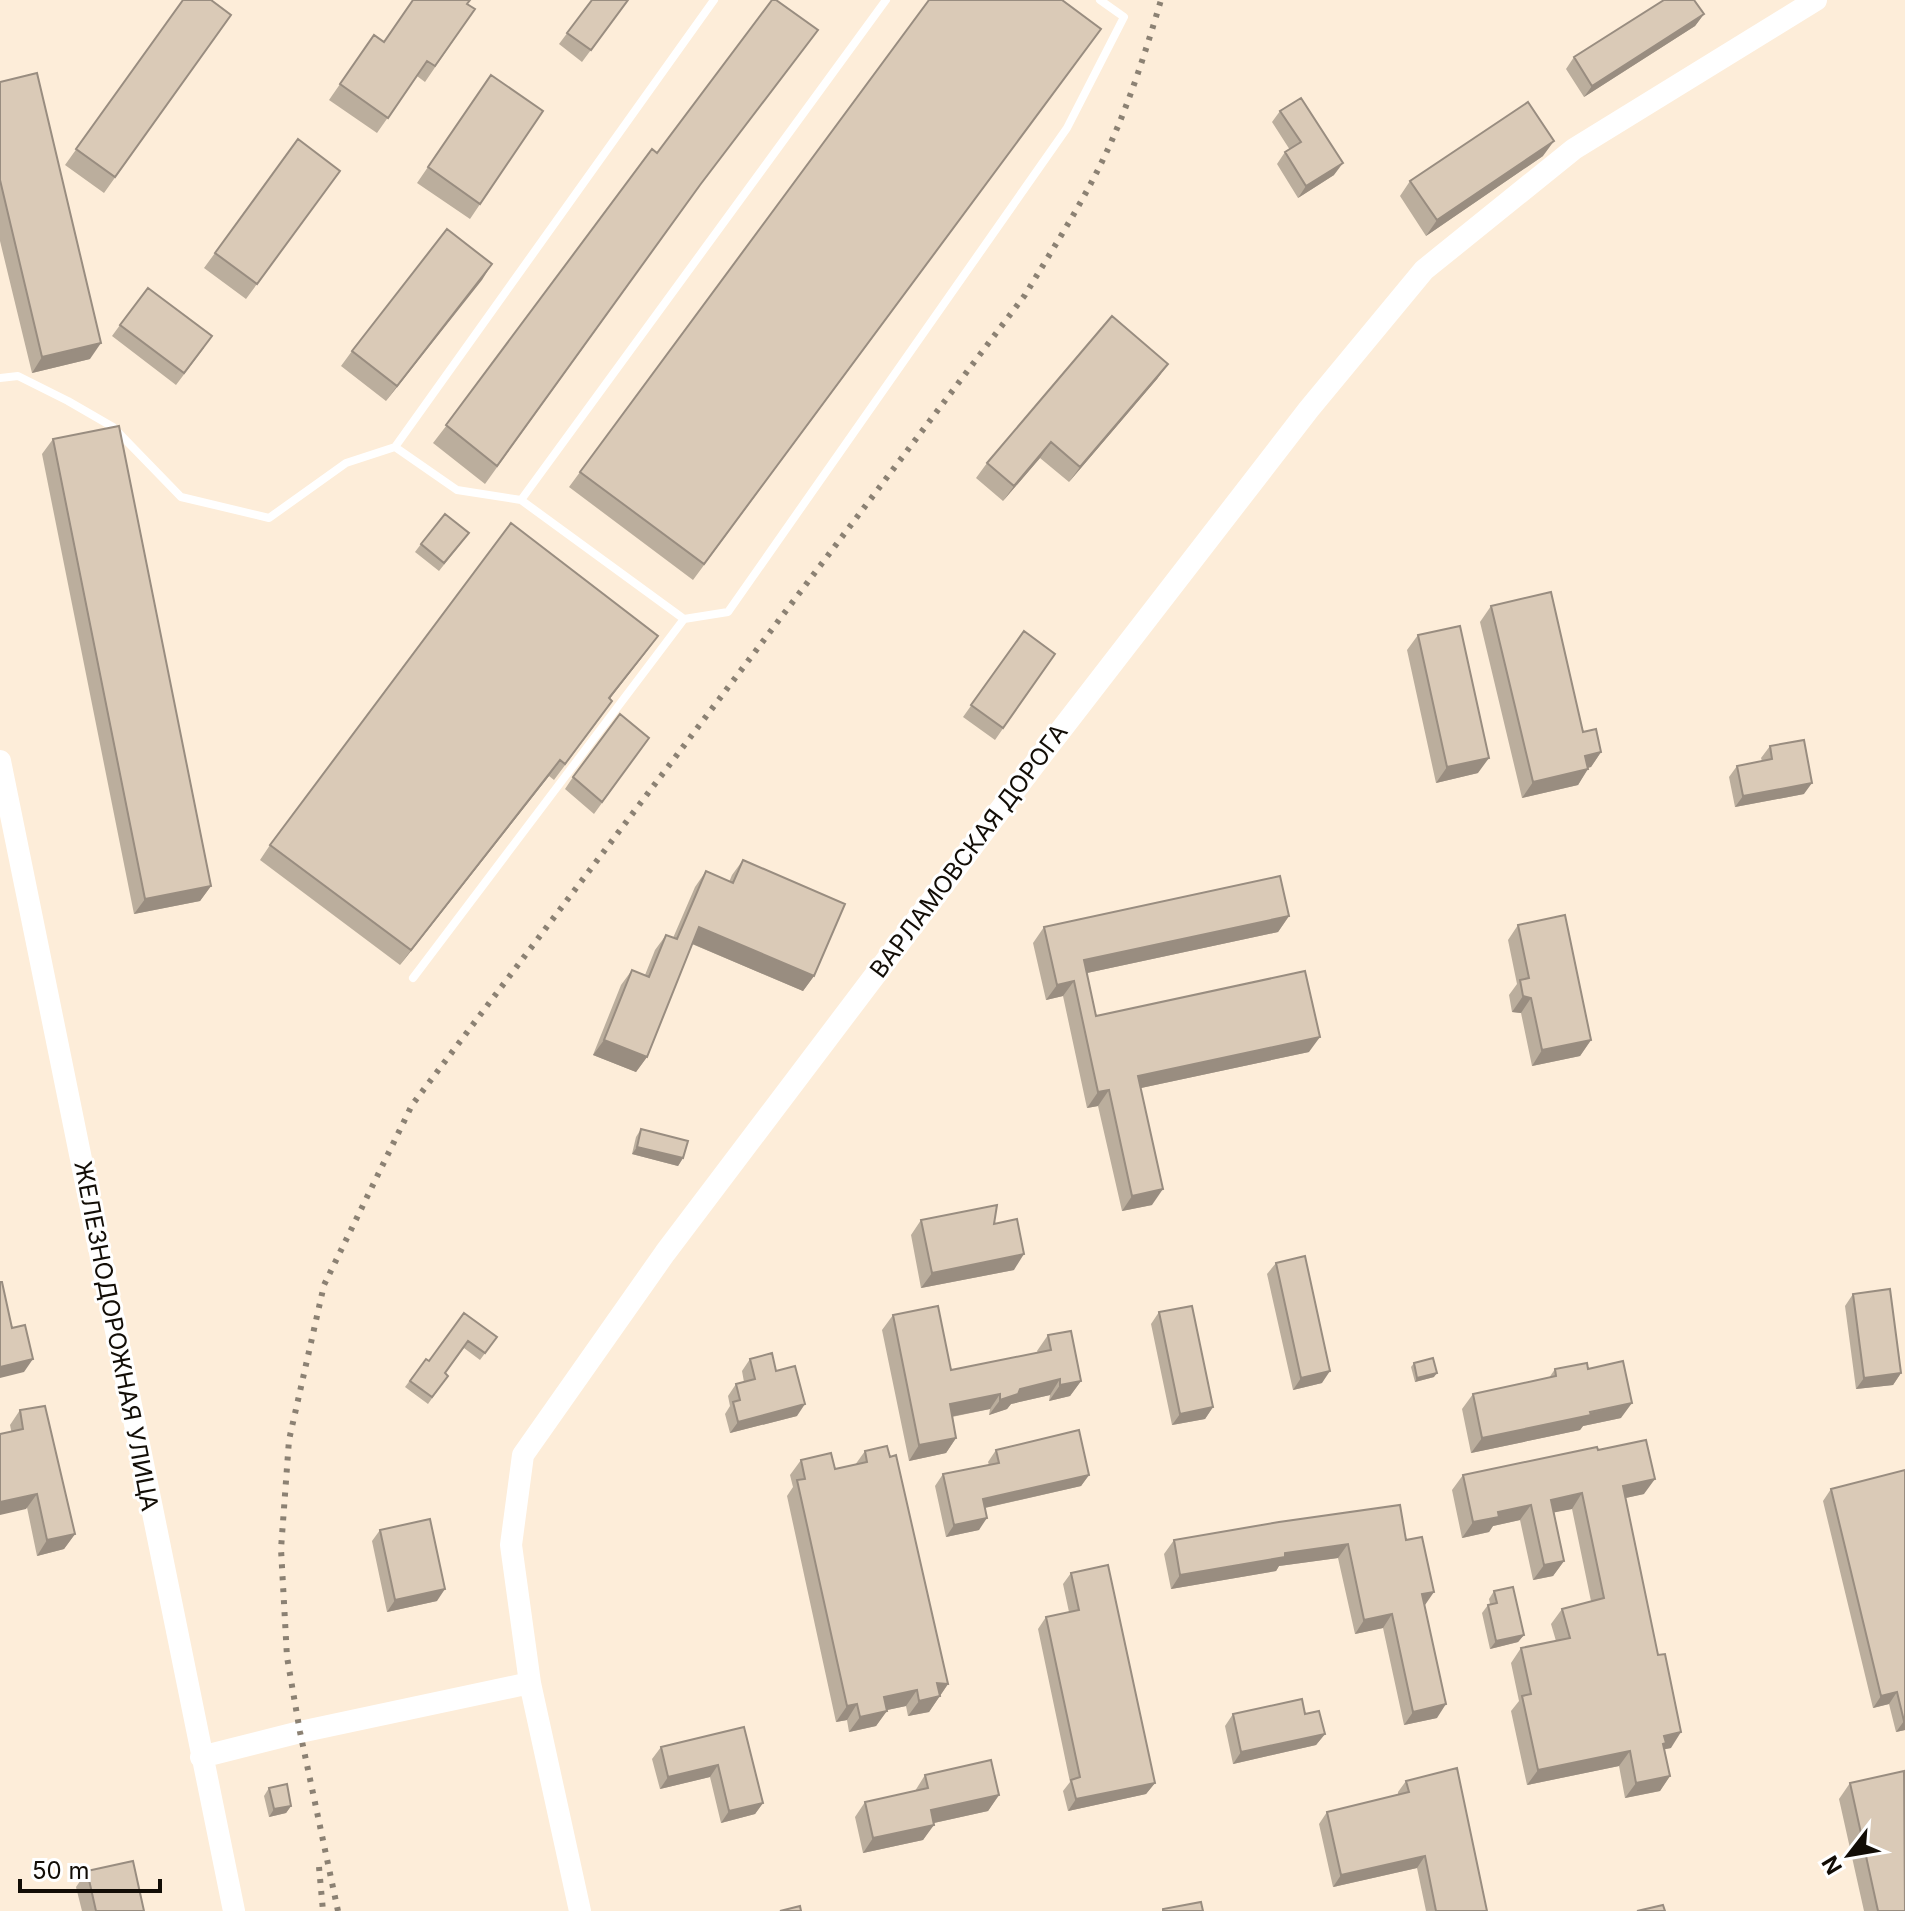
<svg xmlns="http://www.w3.org/2000/svg" width="1905" height="1911" viewBox="0 0 1905 1911" font-family="Inter,sans-serif">
<style>
.lines{fill:none;stroke-linecap:round;stroke-linejoin:round}
.lane{stroke:#fff;stroke-width:8}
.secondary{stroke:#fff;stroke-width:22}
.rail{stroke:#8b8173;stroke-width:6;stroke-dasharray:4 8;stroke-linecap:butt}
.wall{fill:#bbae9d}
.shaded-wall{fill:#998d80}
.building{fill:#dacab7;stroke:#998d80;stroke-width:2}
.labels{text-anchor:middle;stroke-width:6;stroke-linejoin:round;paint-order:stroke}
.street-label{font-size:24px;fill:#120d06;stroke:#fff}
</style>
<rect width="100%" height="100%" fill="#fdedd9"/>
<g class="lines">
<path class="lane" d="M0,378L18,376L68,401L113,427L181,497L269,518L346,463L395,447L457,490L521,500L886,0
M395,447L714,0
M521,500L684,619
M413,978L684,619L728,612L1067,128L1124,17L1100,0"/>
<path class="secondary" d="M0,761L234,1911
M201,1757L300,1732L530,1683
M580,1911L530,1683L511,1545L523,1455L665,1253L1034,765L1309,409L1424,270L1574,149L1816,0"/>
<path class="rail" d="M319,1867L323,1911
M338,1911L300,1732L287,1657L281,1549L289,1440L324,1285L412,1105L1025,295C1055,245 1089,193 1112,140C1132,95 1147,47 1161,0"/>
</g>
<path class="wall" d="M183,0L231,15L104,193L65,165Z
M592,0H628L582,62L559,44Z
M467,4L475,9L425,82L417,76L377,133L329,100L374,35L384,42Z
M1704,14L1695,26L1584,97L1566,69L1574,57Z
M818,30L687,202L485,484L433,443L657,153Z
M1090,44L693,580L569,487L580,472Z
M491,75L543,111L470,219L417,183Z
M0,82L90,359L32,373L0,241Z
M1280,111L1334,175L1298,198L1277,164L1285,152L1290,150L1272,122Z
M298,139L340,171L246,299L204,268Z
M1543,156L1426,236L1400,196L1410,181Z
M492,264L386,401L341,366L352,351Z
M120,325L204,348L176,385L112,336Z
M1168,364L1157,379L1069,482L1040,458L1003,501L976,478L987,463Z
M53,439L211,886L200,901L134,914L42,454Z
M463,541L439,571L415,552L421,544Z
M1491,606L1583,732L1601,752L1591,767L1588,768L1578,785L1522,798L1480,622Z
M1024,631L1055,654L995,740L963,717Z
M1418,635L1478,773L1436,783L1407,650Z
M647,651L609,699L601,717L554,780L549,776L400,965L260,860L270,845Z
M649,738L594,814L565,789L573,777Z
M1770,746L1804,794L1735,807L1729,777L1737,766L1762,761L1761,758Z
M743,860L814,976L803,991L692,944L647,1057L636,1072L593,1055L621,985L632,970L645,975L655,950L666,935L673,938L695,887L706,871L729,882L732,875Z
M1289,916L1278,932L1087,973L1096,1016L1309,1052L1141,1088L1152,1205L1122,1211L1098,1106L1087,1108L1063,996L1046,1000L1033,943L1044,927Z
M1518,925L1591,1040L1580,1056L1532,1066L1521,1013L1512,1012L1509,995L1517,984L1508,940Z
M641,1129L683,1158L678,1166L632,1154L636,1137Z
M921,1220L994,1224L1014,1270L921,1288L911,1235Z
M1276,1263L1322,1383L1293,1390L1267,1274Z
M1853,1294L1901,1373L1893,1385L1856,1389L1845,1306Z
M1159,1312L1213,1407L1205,1419L1172,1425L1151,1324Z
M464,1313L497,1337L480,1360L464,1348L445,1373L448,1376L428,1404L405,1387L426,1359L429,1361Z
M893,1315L951,1370L1038,1353L1037,1351L1048,1335L1081,1381L1070,1396L1049,1401L1050,1395L1011,1404L1007,1409L989,1415L990,1409L952,1417L956,1438L946,1453L909,1461L882,1330Z
M750,1359L776,1371L797,1416L730,1433L725,1414L730,1406L728,1396L736,1384L744,1382L742,1371Z
M1414,1363L1434,1377L1415,1382L1411,1367Z
M1555,1369H1588L1621,1418L1583,1426L1580,1430L1471,1453L1462,1409L1473,1394L1549,1378Z
M20,1410L75,1534L64,1549L37,1556L10,1425Z
M996,1450L1089,1475L1081,1486L985,1508L979,1530L946,1537L935,1486L943,1474L989,1465L988,1462Z
M1598,1450L1644,1494L1625,1498L1671,1748L1664,1749L1670,1776L1660,1791L1625,1798L1619,1766L1527,1785L1511,1711L1519,1701L1511,1663L1521,1648L1556,1641L1551,1624L1562,1609L1591,1601L1572,1509L1554,1512L1564,1561L1553,1576L1533,1580L1520,1520L1493,1526L1489,1532L1462,1538L1452,1490L1463,1475Z
M865,1451L948,1684L929,1712L908,1716L906,1706L887,1710L876,1726L849,1732L847,1720L836,1722L787,1496L793,1487L790,1475L801,1460L835,1469L855,1465Z
M1905,1470V1730L1896,1732L1889,1704L1873,1708L1823,1501L1831,1489Z
M380,1530L437,1601L387,1612L372,1541Z
M1174,1540H1406L1437,1718L1404,1725L1383,1628L1355,1634L1338,1558L1279,1566L1276,1571L1171,1589L1164,1554Z
M1071,1573L1155,1783L1146,1794L1068,1811L1063,1791L1070,1782L1038,1629L1046,1617L1069,1612L1063,1584Z
M1494,1591L1524,1635L1518,1642L1490,1649L1482,1613L1488,1605L1490,1604L1489,1599Z
M1233,1714H1305L1325,1734L1316,1745L1233,1764L1225,1726Z
M744,1727L763,1803L755,1814L721,1823L710,1777L660,1789L652,1759L661,1747Z
M925,1775L999,1795L988,1811L934,1823L923,1840L863,1853L855,1817L865,1802L915,1791Z
M1406,1781L1487,1911H1426L1417,1868L1333,1887L1319,1824L1327,1812L1398,1795V1792Z
M1850,1783L1905,1911H1864L1839,1799Z
M269,1788L291,1806L286,1813L269,1817L264,1796Z
M87,1871L144,1911H82L76,1887Z"/>
<path class="shaded-wall" d="M1704,14L1695,26L1584,97L1592,86Z
M818,30L687,202L485,484L700,185Z
M1554,141L1543,156L1426,236L1437,220Z
M1343,163L1334,175L1298,198L1306,186Z
M492,264L482,280L386,401L397,386Z
M101,343L90,359L32,373L42,357Z
M1168,364L1157,379L1069,482L1080,467Z
M1051,442L1040,458L1003,501L1014,486Z
M658,636L647,651L598,714L609,698Z
M1601,752L1591,767L1574,771L1585,756Z
M1489,758L1478,773L1436,783L1447,767Z
M560,760L549,776L400,965L411,950Z
M1588,769L1578,785L1522,798L1533,782Z
M1812,783L1804,794L1735,807L1743,796Z
M211,886L200,901L134,914L145,899Z
M1289,916L1278,932L1073,976L1084,960Z
M699,927L814,976L803,991L688,942Z
M1074,981L1063,996L1046,1000L1057,985Z
M1523,996L1531,998L1521,1013L1512,1012Z
M1320,1037L1309,1052L1127,1091L1138,1076Z
M604,1040L647,1057L636,1072L593,1055Z
M1591,1040L1580,1056L1532,1066L1542,1050Z
M1109,1090L1098,1106L1087,1108L1098,1092Z
M637,1147L683,1158L678,1166L632,1154Z
M1163,1189L1152,1205L1122,1211L1132,1196Z
M1024,1254L1014,1270L921,1288L932,1273Z
M33,1359L24,1372L0,1378V1367Z
M1330,1371L1322,1383L1293,1390L1301,1378Z
M1437,1373L1434,1377L1415,1382L1417,1378Z
M1901,1373L1893,1385L1856,1389L1864,1378Z
M1060,1379L1050,1395L1011,1404L1007,1409L989,1415L1000,1400L1020,1389Z
M1081,1381L1070,1396L1049,1401L1060,1385Z
M1000,1394L990,1409L939,1419L950,1404Z
M1632,1403L1621,1418L1583,1426L1580,1430L1471,1453L1482,1438Z
M805,1404L797,1416L730,1433L738,1422Z
M1213,1407L1205,1419L1172,1425L1180,1414Z
M956,1438L946,1453L909,1461L919,1445Z
M1089,1475L1081,1486L975,1510L983,1499Z
M1655,1479L1644,1494L1612,1501L1623,1486Z
M1582,1493L1572,1509L1541,1515L1551,1500Z
M37,1494L26,1509L0,1515V1502Z
M1531,1505L1520,1520L1493,1526L1489,1532L1462,1538L1473,1522L1498,1512Z
M987,1518L979,1530L946,1537L954,1525Z
M75,1534L64,1549L37,1556L47,1540Z
M1348,1544L1338,1558L1279,1566L1276,1571L1171,1589L1180,1575L1285,1553Z
M1564,1561L1553,1576L1533,1580L1544,1565Z
M445,1589L437,1601L387,1612L395,1600Z
M1434,1592L1425,1605L1422,1594Z
M1392,1614L1383,1628L1355,1634L1364,1620Z
M1524,1635L1518,1642L1490,1649L1496,1641Z
M937,1683L948,1684L929,1712L908,1716L919,1701Z
M917,1690L906,1706L873,1713L884,1697Z
M1897,1692L1889,1704L1873,1708L1881,1696Z
M857,1704L847,1720L836,1722L847,1706Z
M1446,1704L1437,1718L1404,1725L1413,1712Z
M887,1711L876,1726L849,1732L860,1717Z
M1905,1720V1730L1896,1732L1904,1721Z
M1681,1732L1671,1748L1661,1750L1664,1736Z
M1325,1734L1316,1745L1233,1764L1241,1752Z
M1630,1751L1619,1766L1527,1785L1538,1770Z
M718,1765L710,1777L660,1789L668,1777Z
M1670,1776L1660,1791L1625,1798L1636,1783Z
M1155,1783L1146,1794L1068,1811L1076,1799Z
M999,1795L988,1811L920,1826L931,1810Z
M763,1803L755,1814L721,1823L729,1811Z
M291,1806L286,1813L269,1817L274,1809Z
M934,1825L923,1840L863,1853L873,1838Z
M1425,1856L1417,1868L1333,1887L1341,1875Z"/>
<path class="building" d="M183,0H211L231,15L115,177L76,149Z
M413,0H470L467,4L475,9L435,66L427,61L388,118L340,84L374,35L384,42Z
M592,0H628L591,50L567,33Z
M772,0H776L818,30L700,185L497,466L446,425L652,149L657,153Z
M929,0H1062L1101,29L704,564L580,472Z
M1664,0H1694L1704,14L1592,86L1574,57Z
M37,73L101,343L42,357L0,180V82Z
M491,75L543,111L480,204L428,167Z
M1301,98L1343,163L1306,186L1285,152L1301,142L1280,111Z
M1528,102L1554,141L1437,220L1410,181Z
M298,139L340,171L257,284L215,253Z
M447,229L492,264L397,386L352,351Z
M148,288L212,336L184,373L120,325Z
M1112,316L1168,364L1080,467L1051,442L1014,486L987,463Z
M119,426L211,886L145,899L53,439Z
M445,514L469,533L444,563L421,544Z
M511,523L658,636L609,698L612,701L565,764L560,760L411,950L270,845Z
M1551,592L1583,732L1596,729L1601,752L1585,756L1588,769L1533,782L1491,606Z
M1460,626L1489,758L1447,767L1418,635Z
M1024,631L1055,654L1003,728L971,705Z
M620,714L649,738L602,802L573,777Z
M1804,740L1812,783L1743,796L1737,766L1772,759L1770,746Z
M743,860L845,904L814,976L699,927L647,1057L604,1040L632,970L649,977L666,935L677,939L706,871L733,883Z
M1280,876L1289,916L1084,960L1096,1016L1305,971L1320,1037L1138,1076L1163,1189L1132,1196L1109,1090L1098,1092L1074,981L1057,985L1044,927Z
M1565,915L1591,1040L1542,1050L1531,998L1523,996L1520,980L1529,978L1518,925Z
M641,1129L688,1141L683,1158L637,1147Z
M997,1205L994,1224L1017,1219L1024,1254L932,1273L921,1220Z
M1305,1256L1330,1371L1301,1378L1276,1263Z
M0,1282H2L12,1328L25,1325L33,1359L0,1367Z
M1890,1289L1901,1373L1864,1378L1853,1294Z
M938,1306L951,1370L1051,1350L1048,1335L1071,1331L1081,1381L1060,1385V1379L1020,1389L1018,1394L1000,1400V1394L950,1404L956,1438L919,1445L893,1315Z
M1192,1306L1213,1407L1180,1414L1159,1312Z
M464,1313L497,1337L485,1353L468,1341L445,1373L448,1376L432,1397L410,1381L426,1359L429,1361Z
M772,1353L776,1371L795,1366L805,1404L738,1422L733,1402L740,1400L736,1384L755,1379L750,1359Z
M1433,1358L1437,1373L1417,1378L1414,1363Z
M1623,1361L1632,1403L1590,1412L1591,1415L1482,1438L1473,1394L1556,1376L1555,1369L1587,1363L1588,1369Z
M45,1406L75,1534L47,1540L37,1494L0,1502V1434L23,1429L20,1410Z
M1079,1430L1089,1475L983,1499L987,1518L954,1525L943,1474L999,1463L996,1450Z
M1646,1440L1655,1479L1623,1486L1658,1655L1665,1654L1681,1732L1664,1736L1666,1743L1663,1744L1670,1776L1636,1783L1630,1751L1538,1770L1522,1696L1531,1694L1521,1648L1570,1638L1562,1609L1604,1598L1582,1493L1551,1500L1564,1561L1544,1565L1531,1505L1498,1512L1499,1517L1473,1522L1463,1475L1597,1447L1598,1450Z
M887,1446L890,1457L896,1455L948,1684L937,1683L940,1696L919,1701L917,1690L884,1697L887,1711L860,1717L857,1704L847,1706L797,1480L805,1479L801,1460L831,1453L835,1469L867,1462L865,1451Z
M1905,1470V1720L1904,1721L1897,1692L1881,1696L1831,1489Z
M1400,1505L1406,1540L1422,1537L1434,1592L1422,1594L1446,1704L1413,1712L1392,1614L1364,1620L1348,1544L1285,1553V1557L1180,1575L1174,1540L1279,1522Z
M430,1519L445,1589L395,1600L380,1530Z
M1108,1565L1155,1783L1076,1799L1071,1780L1080,1777L1046,1617L1079,1610L1071,1573Z
M1513,1587L1524,1635L1496,1641L1488,1605L1497,1603L1494,1591Z
M1302,1699L1305,1714L1319,1711L1325,1734L1241,1752L1233,1714Z
M744,1727L763,1803L729,1811L718,1765L668,1777L661,1747Z
M991,1760L999,1795L931,1810L934,1825L873,1838L865,1802L928,1788L925,1775Z
M1457,1768L1487,1911H1436L1425,1856L1341,1875L1327,1812L1409,1792L1406,1781Z
M1904,1771L1905,1911H1878L1850,1783Z
M287,1784L291,1806L274,1809L269,1788Z
M133,1861L144,1911H96L87,1871Z
M1201,1902L1203,1911H1163V1909Z
M1663,1905L1665,1911H1637Z
M800,1906L801,1911H780Z"/>
<g class="labels">
<g class="street-label">
<text transform="translate(969 851) rotate(-53)" y="8">ВАРЛАМОВСКАЯ ДОРОГА</text>
<text transform="translate(116 1336) rotate(79)" y="8">ЖЕЛЕЗНОДОРОЖНАЯ УЛИЦА</text>
</g>
</g>
<g transform="translate(1849 1855) rotate(239)" stroke="#ffffff" stroke-width="6" paint-order="stroke">
<path d="M0-6L14 30L0 20L-14 30Z" fill="#120d06"/>
<text y="-12" font-size="22" font-weight="bold" text-anchor="middle" fill="#120d06">N</text>
</g>
<path d="M20 1879v12h140v-12" fill="none" stroke="#120d06" stroke-width="4"/>
<text x="32" y="1879" font-size="24" fill="#120d06" stroke="#ffffff" stroke-width="6" paint-order="stroke">50 m</text>
</svg>
